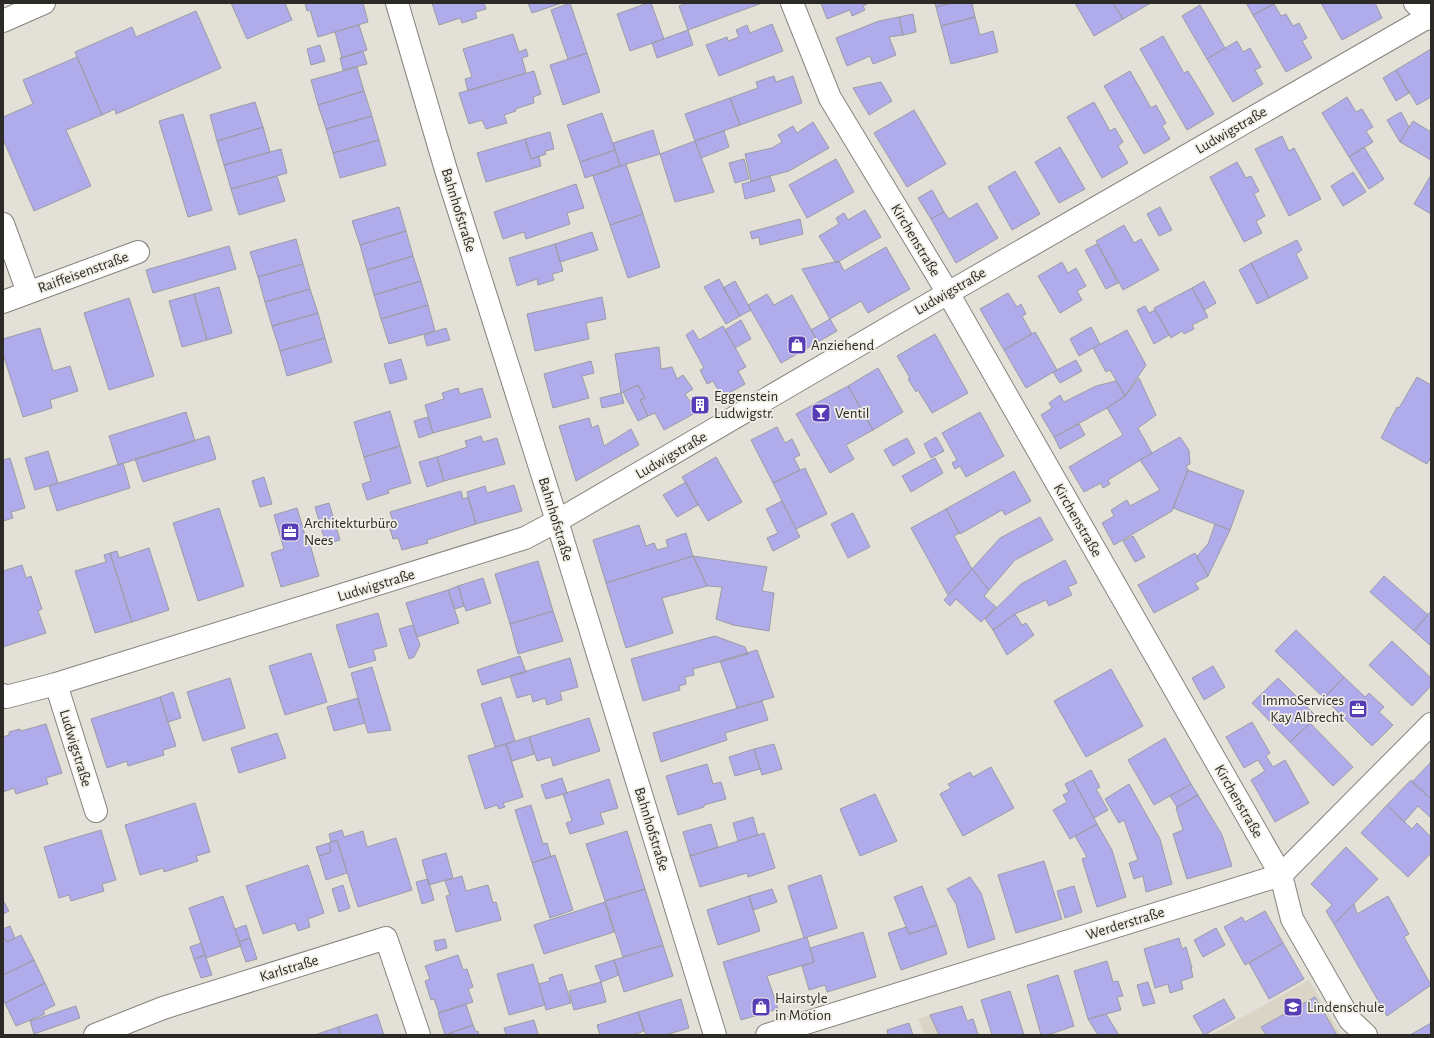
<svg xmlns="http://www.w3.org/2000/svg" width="1434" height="1038" viewBox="0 0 1434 1038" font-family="'Alegreya Sans',sans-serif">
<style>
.built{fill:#d9d4c5}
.building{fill:#b0aceb;stroke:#9c9ca4}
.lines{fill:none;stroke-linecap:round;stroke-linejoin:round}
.minor-casing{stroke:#86837c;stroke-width:24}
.minor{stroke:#fff;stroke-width:22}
.labels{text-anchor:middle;stroke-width:3.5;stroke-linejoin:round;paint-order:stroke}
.street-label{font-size:15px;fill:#2b2a27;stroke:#f0eee5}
.poi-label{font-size:15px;fill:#2b2a27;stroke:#f0eee5;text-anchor:start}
</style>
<rect width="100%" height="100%" fill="#e3e0d8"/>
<path class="built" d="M1309,980L1341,1035H1211Z
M930,1015L939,1035H925L918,1019Z"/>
<path class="building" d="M231,3H285L292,20L247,39Z
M305,3H363L368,22L318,37L310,10L307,11Z
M432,3H484L486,9L475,12L477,18L462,23L460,18L439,25Z
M528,3H562L532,13Z
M570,3L587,53L568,59L551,10Z
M648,3H651L664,39L630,51L617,14Z
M687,3H762L688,30L679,6Z
M821,3H869L863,6L865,10L852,16L850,10L827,19Z
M935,3H952L936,7Z
M952,3H972L975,17L941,26L936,7Z
M1075,3H1113L1123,19L1094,36Z
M1113,3H1151L1123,19Z
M1246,3H1273L1274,4L1253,15Z
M1321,3H1375L1382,18L1342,40Z
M1274,4L1281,16L1286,14L1293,26L1299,23L1307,38L1302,41L1312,58L1286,72L1253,15Z
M1200,5L1225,48L1207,59L1182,16Z
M196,11L221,68L116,114L115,109L102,115L75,52L132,27L136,37Z
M913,14L916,32L903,35L899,17Z
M899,17L903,35L889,37L896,55L873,64L870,56L847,66L836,38L879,21Z
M975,17L980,35L993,31L998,52L951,64L941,26Z
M772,24L783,51L719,76L706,45L727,37L728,41L739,37L736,30L747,25L750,33Z
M359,25L367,50L342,58L335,32Z
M688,30L693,45L657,58L652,43Z
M513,34L519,52L526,49L528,56L522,58L526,73L468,91L465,79L472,77L463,49Z
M1163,36L1184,73L1188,71L1214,114L1187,130L1140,49Z
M1237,41L1243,52L1250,48L1261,67L1255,70L1263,84L1233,102L1207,59Z
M320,45L325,61L311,65L307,49Z
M1431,49V97L1417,105L1396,70Z
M363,51L367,64L343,70L340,58Z
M587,53L600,92L563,105L550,65Z
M77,57L102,115L66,130L91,186L34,211L3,139V117L33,104L23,80Z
M357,67L364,91L318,105L311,80Z
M1396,70L1409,93L1396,101L1383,78Z
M534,71L541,94L533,97L534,103L515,109L516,111L504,115L507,123L486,129L482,120L469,124L459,93Z
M1130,71L1151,108L1156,105L1166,123L1162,126L1170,139L1144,154L1104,86Z
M774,76L776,82L793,76L802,103L740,125L730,98L758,88L756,82Z
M881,82L892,101L869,115L853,88Z
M364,91L372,116L326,129L318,105Z
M1347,97L1356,112L1362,109L1373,127L1366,131L1373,142L1349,157L1322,113Z
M730,98L740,125L695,141L685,114Z
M255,102L263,127L217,141L210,115Z
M1094,102L1110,131L1115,128L1123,142L1118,146L1128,163L1102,178L1067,117Z
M914,110L946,164L907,187L874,133Z
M1401,112L1409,127L1400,142L1387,120Z
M602,113L615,150L580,162L567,125Z
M183,114L212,210L188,217L159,121Z
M372,116L379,140L333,153L326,129Z
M1413,121L1431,132V160L1400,142Z
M813,122L829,148L789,171L751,181L745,154L772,148L782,142L778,135L793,126L797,133Z
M263,127L270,152L224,165L217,141Z
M653,130L660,154L620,166L613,143Z
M724,131L729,147L701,158L695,141Z
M550,132L554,149L545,151L546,154L531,159L525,139Z
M1282,136L1289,151L1294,148L1321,199L1289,216L1255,149Z
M525,139L531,159L539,156L541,166L486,182L477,153Z
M379,140L386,165L340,178L333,153Z
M695,141L714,192L675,202L660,154Z
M1060,147L1085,189L1059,203L1035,162Z
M1364,147L1384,179L1369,189L1349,157Z
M281,149L287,173L231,189L224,165Z
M615,150L620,166L585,178L580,162Z
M744,159L749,179L735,183L729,163Z
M836,159L854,192L807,218L789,185Z
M1237,162L1246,178L1251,176L1259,191L1254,194L1265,216L1256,221L1262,233L1244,242L1210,177Z
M626,164L643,214L610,225L593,176Z
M1015,171L1040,214L1012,230L988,187Z
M1353,172L1366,192L1343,206L1331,186Z
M1431,175V214L1414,204Z
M277,176L285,201L239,215L231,189Z
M770,176L775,191L745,199L742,184Z
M576,184L584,208L567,213L570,224L526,239L524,232L503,239L494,212Z
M932,190L944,212L931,219L918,198Z
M977,203L998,238L956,263L931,219L944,212L949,219Z
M399,207L406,231L360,245L352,221Z
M1160,207L1172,230L1159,236L1147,214Z
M865,210L881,237L836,263L819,236L839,224L836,218L844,213L848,220Z
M643,214L660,267L628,278L610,225Z
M800,219L803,234L760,245L759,237L752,239L750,232Z
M1124,225L1134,243L1141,239L1159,270L1123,290L1096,241Z
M406,231L413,256L367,270L360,245Z
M592,232L598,250L560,262L555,244Z
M296,239L303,264L258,277L250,252Z
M1297,240L1302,250L1296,254L1308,278L1269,298L1251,263Z
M555,244L563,271L552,274L554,280L538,285L537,279L517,286L509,258Z
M1097,244L1118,283L1106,289L1085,250Z
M229,246L236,269L153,293L146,270Z
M886,247L910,289L868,313L861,301L830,319L802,269L839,261L844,271Z
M413,256L421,281L374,295L367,270Z
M1062,262L1068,273L1076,268L1086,286L1077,291L1082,300L1060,313L1038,276Z
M1251,263L1269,298L1257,304L1239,270Z
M303,264L310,289L265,302L258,277Z
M719,279L740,316L726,324L704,287Z
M421,281L428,305L381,319L374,295Z
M735,281L751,310L740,316L723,288Z
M1204,281L1216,303L1204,310L1192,288Z
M219,287L232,333L207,340L194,294Z
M1192,288L1208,317L1192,325L1194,329L1184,334L1182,331L1171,338L1154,308Z
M310,289L318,313L272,326L265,302Z
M1008,293L1017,307L1021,304L1026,314L1022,316L1032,334L1004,350L980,309Z
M194,294L207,340L182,347L169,301Z
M767,294L774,305L792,295L818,342L781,363L748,305Z
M602,297L606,319L586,323L589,339L535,351L527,314Z
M129,298L154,376L109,390L84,313Z
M428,305L435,331L389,344L381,319Z
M1145,306L1149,313L1155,310L1169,335L1154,344L1137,310Z
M318,313L325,338L280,351L272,326Z
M830,319L837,331L818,342L811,330Z
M741,320L751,339L735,348L725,330Z
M723,326L746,367L738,371L745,384L722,397L713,381L707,384L700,370L704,368L686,335L693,330L699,340Z
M1091,327L1100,344L1079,356L1070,339Z
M40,328L53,371L70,366L78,391L50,400L52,408L23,417L3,354V339Z
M446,328L450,340L427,346L424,335Z
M1127,330L1146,365L1125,396L1110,370L1106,372L1093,348Z
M1035,332L1057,370L1026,388L1004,350Z
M935,334L968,393L932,413L918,390L916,392L908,379L910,378L897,356Z
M325,338L332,362L287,376L280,351Z
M659,347L661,369L672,367L677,379L683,375L693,389L685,394L697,412L664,430L655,413L648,416L640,400L645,398L638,385L621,393L615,354Z
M401,359L407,379L390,384L384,364Z
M1076,360L1082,371L1060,383L1053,372Z
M591,361L594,373L582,376L589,398L553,408L544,374Z
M878,368L903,412L873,430L848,386Z
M1417,377L1431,385V457L1427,464L1381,438L1397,407L1399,408Z
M1139,378L1156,415L1138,428L1152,453L1108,480L1110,484L1103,488L1101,483L1084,492L1069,467L1123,435L1107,408L1125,396Z
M1116,381L1125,396L1107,408L1054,437L1041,415L1052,408L1049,403L1060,395L1064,402L1096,386Z
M638,385L645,398L640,400L648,416L638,421L623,392Z
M848,386L873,430L846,445L854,459L830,473L796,414Z
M458,388L460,394L482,388L491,417L433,433L425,405L444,399L442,393Z
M621,393L624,403L602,408L600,398Z
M703,397L708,405L697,412L692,404Z
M390,411L400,446L364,457L354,422Z
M186,412L195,441L118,465L109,436Z
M980,412L1004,456L966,477L960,466L955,469L952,463L957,460L942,433Z
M428,417L433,433L419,438L414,421Z
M589,418L592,428L598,425L604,446L631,429L639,445L576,481L559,426Z
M1079,424L1085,435L1060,449L1054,437Z
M777,427L785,443L792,439L800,455L794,458L800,470L773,483L751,440Z
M209,436L216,459L143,482L135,459Z
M481,436L483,442L497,438L505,464L444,481L437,457L467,447L465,441Z
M936,437L944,451L931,458L924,444Z
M1180,437L1189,450L1190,464L1186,466L1188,470L1172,511L1114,545L1102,523L1114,516L1111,510L1127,500L1130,506L1160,490L1140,460Z
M907,438L915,453L893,466L884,450Z
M400,446L411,483L388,490L389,493L367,500L362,484L371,481L364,457Z
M48,451L58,483L35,490L25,458Z
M437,457L444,481L427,487L419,462Z
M716,457L742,502L708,521L682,477Z
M10,458L25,508L11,512L13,518L3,521V460Z
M935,458L943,473L911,492L902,476Z
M123,463L130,488L57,511L49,486Z
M805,468L827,514L796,529L773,483Z
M1188,470L1244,491L1230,530L1173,508Z
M1014,471L1031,501L1005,515L1002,510L960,534L946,509Z
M264,477L272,504L260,507L252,481Z
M686,482L698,505L677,517L663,495Z
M514,485L522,511L476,524L467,492L485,486L487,493Z
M461,491L463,499L468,497L476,524L427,540L428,543L402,550L398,538L393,539L389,526L394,524L390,512Z
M782,501L800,537L773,551L767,538L778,533L766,509Z
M329,503L340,540L326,544L315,507Z
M219,508L244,586L198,601L173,523Z
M297,508L307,542L309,541L319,576L281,587L271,553L284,549L274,515Z
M946,509L959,533L954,536L972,569L948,595L911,528Z
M853,513L870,547L848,558L831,524Z
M1040,517L1053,540L1015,560L989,590L972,569L1000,538Z
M1215,524L1230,530L1208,576L1197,556L1208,544Z
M639,525L646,546L654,543L657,550L668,547L666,540L686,533L693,556L606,583L593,540Z
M1133,536L1145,557L1135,562L1123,541Z
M149,548L169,610L132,622L110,553L117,551L119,558Z
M110,553L132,622L95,633L75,571L106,562L104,555Z
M1195,553L1208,576L1195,583L1199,589L1154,613L1138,585Z
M693,556L707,586L662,598L673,633L626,648L606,583Z
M693,556L767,567L762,591L774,593L769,631L733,625L716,619L722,587L707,586Z
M1065,560L1077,583L1068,587L1072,595L1049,606L1046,600L1015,614L993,630L985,619L1021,584Z
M538,561L553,611L510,624L495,574Z
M22,565L26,578L31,576L42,609L38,611L46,633L3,647V571Z
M972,569L989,590L984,596L996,607L981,622L956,599L950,606L944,600Z
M1384,576L1428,615L1414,631L1370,592Z
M483,578L491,603L466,611L458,586Z
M458,586L464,606L455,609L448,590Z
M448,590L459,623L417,637L406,603Z
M553,611L563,641L518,654L510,624Z
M1431,611V646L1414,631Z
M378,613L387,646L373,650L376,660L349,668L336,625Z
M1015,614L1022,625L1026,623L1034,635L1007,655L993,630Z
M413,625L420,645L414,657L409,659L399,629Z
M1296,630L1344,677L1324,698L1275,651Z
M715,636L745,647L748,654L693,669L694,675L685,677L686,684L679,686L680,690L643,701L631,659Z
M1392,641L1431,678V686L1412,706L1369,665Z
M757,650L774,697L737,708L720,661Z
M311,653L327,702L285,715L269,666Z
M520,656L526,672L482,685L477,670Z
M570,658L578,687L560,692L562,700L547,705L545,698L533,702L531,694L517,698L510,676Z
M1213,666L1225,687L1204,700L1192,678Z
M372,667L391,730L368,733L365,723L351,673Z
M1111,669L1143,726L1086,757L1054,701Z
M1344,677L1365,697L1369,693L1384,707L1379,712L1393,725L1372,746L1324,698Z
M230,678L245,728L203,741L187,692Z
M1278,678L1317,717L1290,742L1252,703Z
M173,692L181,718L168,722L160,697Z
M160,697L176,746L163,750L164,755L128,766L127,761L107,768L91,719Z
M501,697L515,741L495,747L481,704Z
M358,698L365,723L334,731L327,707Z
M762,701L768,720L725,733L727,740L661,762L653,733Z
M589,718L600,751L553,766L551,757L537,761L529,737Z
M1252,722L1270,753L1266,756L1273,767L1285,760L1309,803L1275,822L1251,780L1265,771L1258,760L1244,768L1226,737Z
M1310,723L1353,767L1333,786L1290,742Z
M46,724L62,773L46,778L48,784L16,794L14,788L3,792V737L9,735V732L20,729L21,731Z
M277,733L286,758L239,773L231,748Z
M529,737L534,754L512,761L506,744Z
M1165,738L1191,784L1154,805L1128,760Z
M506,744L523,797L503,803L505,807L499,809L497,805L485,809L468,756Z
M774,744L782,769L762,775L754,749Z
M754,749L760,769L735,776L729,757Z
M1430,763H1431V799L1412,782Z
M707,764L713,784L721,782L726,799L704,805V807L678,815L666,776Z
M991,767L1014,808L963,836L940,794L951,788L948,784L970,772L973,777Z
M1091,770L1100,787L1096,789L1108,810L1094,818L1073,780Z
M562,778L567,793L546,799L541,785Z
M609,779L618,808L600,813L604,824L570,834L566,823L572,821L563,794Z
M1073,780L1097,824L1070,839L1053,810L1067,802L1063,795L1069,792L1065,784Z
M1411,780L1431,799V816L1430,817L1418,806L1404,822L1387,805Z
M1129,784L1160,839L1172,884L1146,892L1143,876L1134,879L1129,863L1138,860L1124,820L1119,823L1105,799Z
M1191,784L1198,795L1177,807L1170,796Z
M875,794L897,841L860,856L840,809Z
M1198,795L1222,835L1232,866L1187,879L1173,834L1183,830L1176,808Z
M195,803L210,852L196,856L198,861L164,872L163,868L140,875L125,825Z
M531,805L543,844L547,843L551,857L532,863L515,810Z
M1387,805L1412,829L1417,823L1431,837V853L1408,877L1361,833Z
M753,817L758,835L738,841L733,823Z
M711,824L718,847L690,856L683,832Z
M1097,824L1112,850L1126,897L1097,907L1082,859L1087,857L1075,836Z
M101,830L116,880L102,884L104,891L71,901L69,895L59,898L44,847Z
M342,830L344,837L363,831L367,847L396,838L412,890L358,907L337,840L331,842L329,834Z
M627,831L645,889L605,901L586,844Z
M764,833L775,868L748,877L747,873L700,887L690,856Z
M337,840L347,873L326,880L319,856L331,852L329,843Z
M329,843L331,852L319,856L316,847Z
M1346,847L1378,879L1334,924L1326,911L1332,905L1311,884Z
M446,853L453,878L429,885L422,860Z
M555,855L573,910L550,918L532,863Z
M1044,861L1062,919L1016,933L998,875Z
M308,865L324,913L308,919L310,927L298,931L295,923L263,934L246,886Z
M821,875L837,928L804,938L788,886Z
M462,876L466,891L488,885L493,903L496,902L501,920L456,932L446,896L450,895L445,881Z
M970,877L981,893L995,939L968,948L956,904L947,889Z
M428,879L434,900L422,904L416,882Z
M343,885L350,908L339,912L332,889Z
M922,886L937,925L909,934L894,897Z
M1074,886L1082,912L1065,918L1057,891Z
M645,889L663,945L623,957L605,901Z
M772,889L777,902L753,910L749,896Z
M223,896L241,946L206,958L189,908Z
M749,896L760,931L718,945L707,910Z
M1388,896L1409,934L1404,937L1431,985L1387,1016L1334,924L1354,904L1357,914Z
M3,900L9,911L3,914Z
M605,902L614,932L544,954L534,925Z
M1265,911L1283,943L1245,965L1224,927L1242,917L1245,922Z
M246,925L250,938L239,942L235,929Z
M937,925L947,954L901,970L888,933L906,927L909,934Z
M10,926L15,938L7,942L5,939L3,940V929Z
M1216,928L1225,945L1203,957L1194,940Z
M863,932L876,977L827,992L825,985L809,990L802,966L814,962L810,948Z
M21,935L34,960L3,975V940L5,939L7,942Z
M807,937L814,962L767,976L778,1009L741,1020L723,962Z
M250,938L257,959L246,962L239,942Z
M1179,938L1182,949L1186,947L1192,968H1191L1193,977L1181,981L1183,989L1170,993L1168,984L1155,988L1144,949Z
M445,939L447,948L436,951L434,941Z
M201,943L205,955L194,959L190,947Z
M1283,943L1304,979L1269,999L1249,963Z
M663,945L673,976L624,992L614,960Z
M205,955L212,975L201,978L194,959Z
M458,955L463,970L467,969L473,987L468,989L473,1002L439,1013L434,999L431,1000L425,981L430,979L425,966Z
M34,960L45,983L5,1003L3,999V975Z
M614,960L619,975L601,982L595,966Z
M1107,961L1113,982L1118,981L1123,996L1117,997L1121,1010L1088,1019L1074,971Z
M533,964L545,1005L509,1015L497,974Z
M562,974L571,1003L546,1010L539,984L550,981L549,978Z
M1058,975L1074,1026L1048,1035H1041L1027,985Z
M601,982L606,1002L574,1010L569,991Z
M1148,982L1155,1003L1143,1006L1137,985Z
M45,983L55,1005L43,1011L45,1014L16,1026L5,1003Z
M1010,991L1024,1035H992L981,1000Z
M1315,997L1337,1035H1266L1261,1027Z
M681,999L689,1028L665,1035H646L638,1012Z
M1224,999L1235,1018L1204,1035L1193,1016Z
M466,1004L473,1025L445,1035L438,1013Z
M76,1006L80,1018L34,1034L30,1021Z
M962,1006L967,1021L973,1019L978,1034L974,1035H939L930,1015Z
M638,1012L644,1031L633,1035H600L597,1025Z
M377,1014L384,1035H341L338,1027Z
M1106,1014L1119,1035H1098L1088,1019Z
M534,1020L538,1034L533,1035H506L504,1028Z
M909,1023L913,1035H888L887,1030Z
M1431,1023V1035H1410Z
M473,1025L476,1032L478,1031L479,1035H445Z
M338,1027L341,1035H315Z"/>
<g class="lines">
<g class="minor-casing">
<path id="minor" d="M397,3L446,170L557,521L715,1035
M792,3L830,98L948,293L1281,875L1292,919L1350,1020L1366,1035
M1415,3L1431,19
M3,21L44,3
M3,224L28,292
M3,302L138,252
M56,684L96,811
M3,695L6,697L56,684L525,538L557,521L948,293L1428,17
M95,1035L163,1008L386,938L419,1035
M767,1035L1281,875L1431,724"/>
</g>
<use href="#minor" class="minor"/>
</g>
<defs>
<g id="shop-square" transform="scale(1)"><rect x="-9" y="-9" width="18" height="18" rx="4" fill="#573db5" stroke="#f0eee5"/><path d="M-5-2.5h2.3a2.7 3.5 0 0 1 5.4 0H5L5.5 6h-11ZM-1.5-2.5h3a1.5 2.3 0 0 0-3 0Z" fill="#fff"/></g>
<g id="building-square" transform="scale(1)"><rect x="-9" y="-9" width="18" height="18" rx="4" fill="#573db5" stroke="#f0eee5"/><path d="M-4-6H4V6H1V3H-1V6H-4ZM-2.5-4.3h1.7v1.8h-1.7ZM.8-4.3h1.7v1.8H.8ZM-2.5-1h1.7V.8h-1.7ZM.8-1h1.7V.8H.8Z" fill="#fff"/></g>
<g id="bar-square" transform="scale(1)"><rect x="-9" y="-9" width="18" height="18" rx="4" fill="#573db5" stroke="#f0eee5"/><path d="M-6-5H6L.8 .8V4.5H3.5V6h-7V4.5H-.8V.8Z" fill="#fff"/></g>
<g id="office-square" transform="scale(1)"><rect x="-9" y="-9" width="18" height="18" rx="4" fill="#573db5" stroke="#f0eee5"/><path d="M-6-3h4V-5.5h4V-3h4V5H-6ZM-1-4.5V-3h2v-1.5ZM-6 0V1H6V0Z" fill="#fff"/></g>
<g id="school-square" transform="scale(1)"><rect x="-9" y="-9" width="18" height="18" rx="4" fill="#573db5" stroke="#f0eee5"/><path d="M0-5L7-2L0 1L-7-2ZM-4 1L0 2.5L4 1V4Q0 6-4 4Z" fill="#fff"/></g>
</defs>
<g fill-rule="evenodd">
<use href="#shop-square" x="797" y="345"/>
<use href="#building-square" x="700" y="405"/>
<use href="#bar-square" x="821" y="413"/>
<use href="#office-square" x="290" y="532"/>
<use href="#office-square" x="1358" y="709"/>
<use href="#shop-square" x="761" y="1007"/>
<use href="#school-square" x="1293" y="1007"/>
</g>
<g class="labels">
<g class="street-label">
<text transform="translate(1231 130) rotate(-30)" y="5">Ludwigstraße</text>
<text transform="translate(459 210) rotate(73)" y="5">Bahnhofstraße</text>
<text transform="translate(916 240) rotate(59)" y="5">Kirchenstraße</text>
<text transform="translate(83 272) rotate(-20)" y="5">Raiffeisenstraße</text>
<text transform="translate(950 291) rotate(-30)" y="5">Ludwigstraße</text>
<text transform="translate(671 455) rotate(-30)" y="5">Ludwigstraße</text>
<text transform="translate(556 519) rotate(73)" y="5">Bahnhofstraße</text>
<text transform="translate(1078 520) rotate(60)" y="5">Kirchenstraße</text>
<text transform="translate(376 585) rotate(-17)" y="5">Ludwigstraße</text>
<text transform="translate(76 748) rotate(73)" y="5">Ludwigstraße</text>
<text transform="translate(1239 801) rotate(60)" y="5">Kirchenstraße</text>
<text transform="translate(652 829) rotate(73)" y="5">Bahnhofstraße</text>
<text transform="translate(1125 923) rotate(-17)" y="5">Werderstraße</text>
<text transform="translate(289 968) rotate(-17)" y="5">Karlstraße</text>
</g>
<g class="poi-label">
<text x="811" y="350">Anziehend</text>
<text x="714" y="401">Eggenstein<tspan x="714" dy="17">Ludwigstr.</tspan></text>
<text x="835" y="418">Ventil</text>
<text x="304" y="528">Architekturbüro<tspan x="304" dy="17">Nees</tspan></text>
<text x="1344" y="705" text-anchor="end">ImmoServices<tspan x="1344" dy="17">Kay Albrecht</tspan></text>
<text x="775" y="1003">Hairstyle<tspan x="775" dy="17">in Motion</tspan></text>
<text x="1307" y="1012">Lindenschule</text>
</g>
</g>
<rect width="1434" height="1038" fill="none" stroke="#2b2a27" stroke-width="8"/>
</svg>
